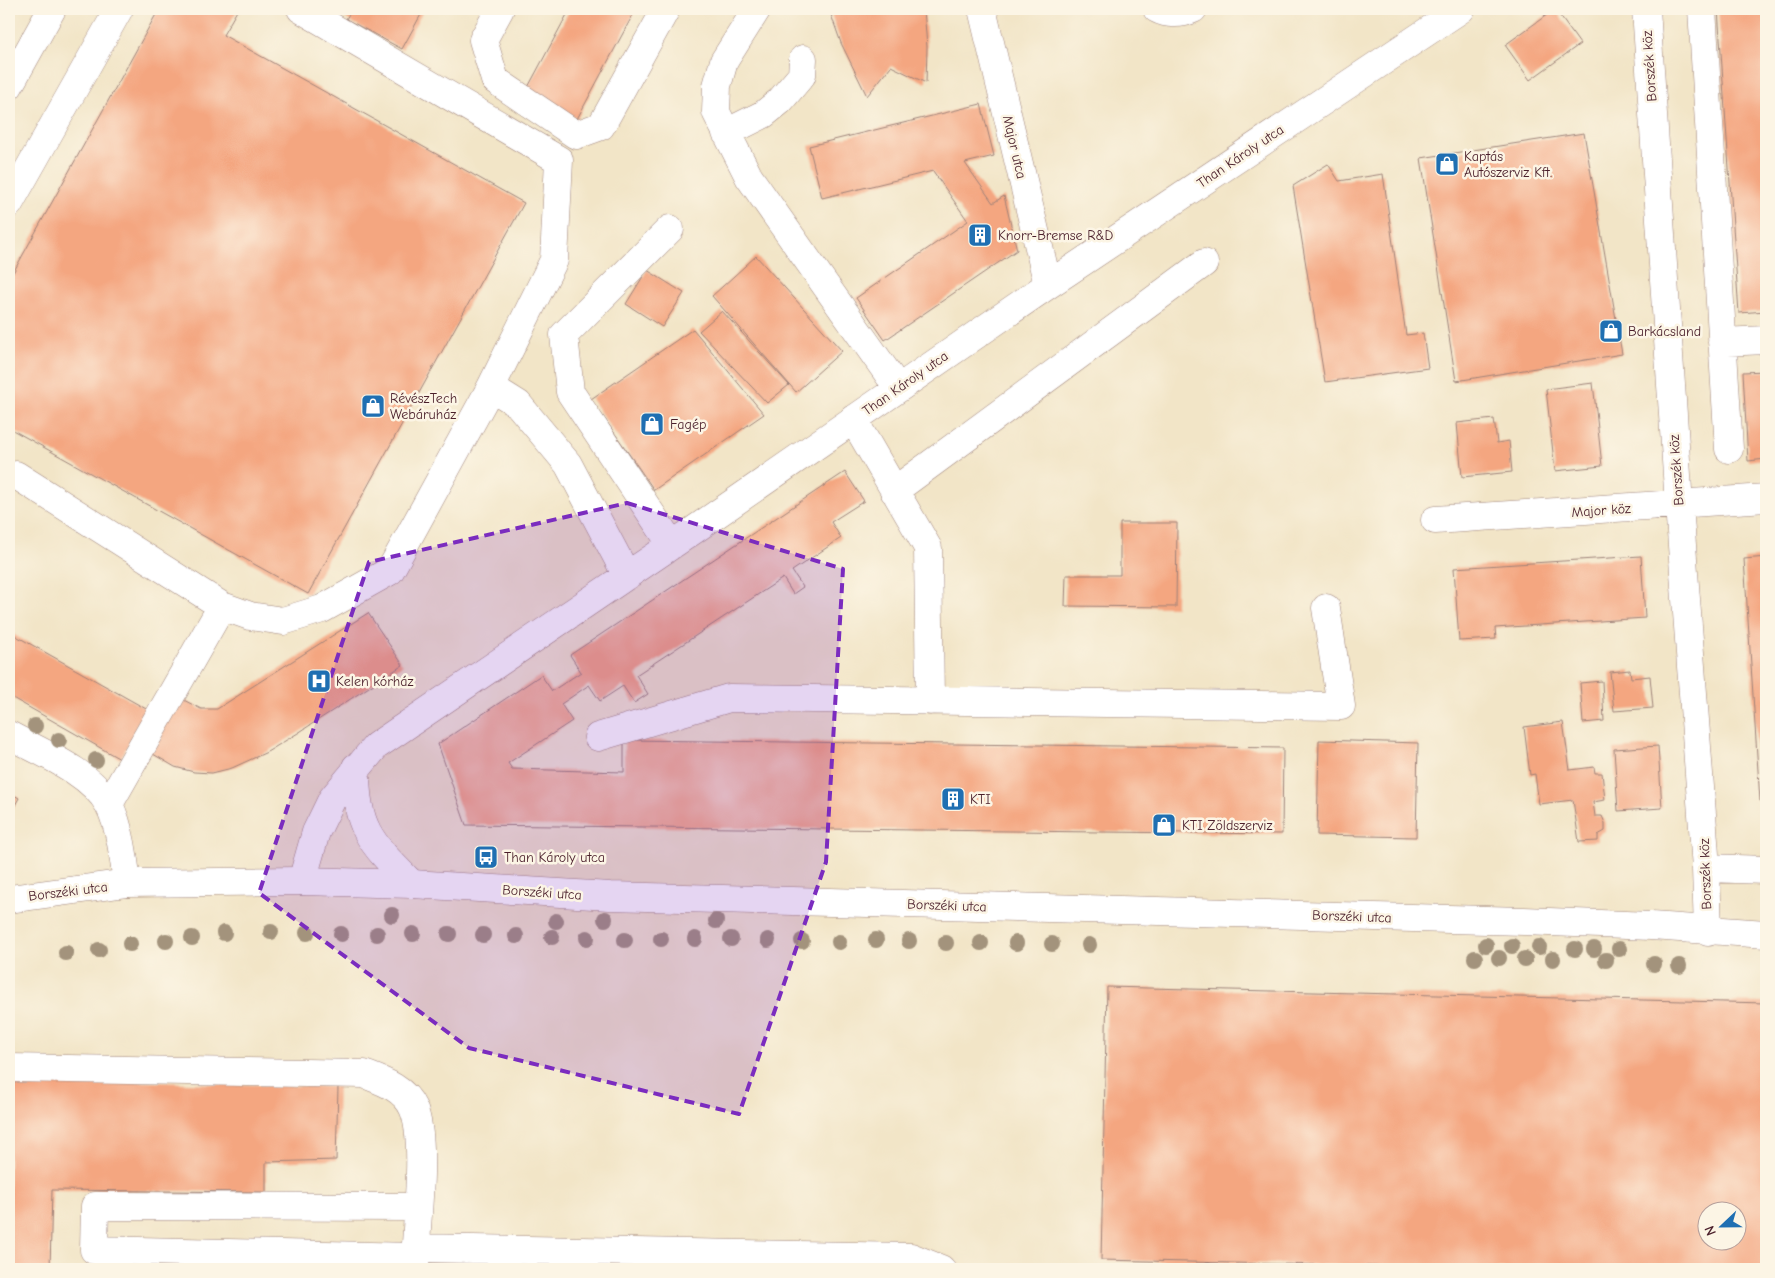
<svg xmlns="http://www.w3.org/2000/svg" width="1775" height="1278" viewBox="0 0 1775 1278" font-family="'Comic Neue',sans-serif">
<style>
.building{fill:#f4a680;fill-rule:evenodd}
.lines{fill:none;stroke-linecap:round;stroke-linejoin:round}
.minor-casing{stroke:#9e8279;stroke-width:29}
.major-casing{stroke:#9e8279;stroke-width:29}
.minor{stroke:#fff;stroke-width:28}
.major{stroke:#fff;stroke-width:28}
.tree{fill:#a3937c}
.marked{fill:#7b2cbf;fill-opacity:0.2;stroke:#7b2cbf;stroke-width:4;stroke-dasharray:10 6;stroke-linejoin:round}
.labels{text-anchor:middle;stroke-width:5;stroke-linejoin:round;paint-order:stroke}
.street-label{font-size:14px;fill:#4a1f2b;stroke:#fcf5e5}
.poi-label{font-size:14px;fill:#4a1f2b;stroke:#fcf5e5;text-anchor:start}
</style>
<rect width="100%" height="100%" fill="#fcf5e5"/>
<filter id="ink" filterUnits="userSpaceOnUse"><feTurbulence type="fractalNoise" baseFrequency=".02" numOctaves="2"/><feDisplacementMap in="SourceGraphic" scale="10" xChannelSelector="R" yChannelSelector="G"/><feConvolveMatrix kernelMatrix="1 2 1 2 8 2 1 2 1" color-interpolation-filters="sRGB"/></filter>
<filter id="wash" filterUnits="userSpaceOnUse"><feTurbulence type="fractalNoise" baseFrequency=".0096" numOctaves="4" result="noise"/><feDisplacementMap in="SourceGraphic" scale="20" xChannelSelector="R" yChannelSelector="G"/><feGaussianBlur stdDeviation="1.12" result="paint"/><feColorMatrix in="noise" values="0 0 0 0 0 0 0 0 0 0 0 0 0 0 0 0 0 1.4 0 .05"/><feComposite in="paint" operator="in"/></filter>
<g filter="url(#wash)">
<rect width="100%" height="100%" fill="#f2e5c7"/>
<g id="blocks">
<path class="building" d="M159,9H238L223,35L524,203L308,594L9,428V280Z
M352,9H424L402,49L346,19Z
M570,9H636L577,119L526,91Z
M829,9H924L927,47L926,83L891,66L867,96L841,43Z
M1555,9L1580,44L1530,80L1505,45Z
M1718,9H1766V311L1739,313Z
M981,104L994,156L965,163L993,203L1004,196L1017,250L885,340L856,298L968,221L933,171L822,198L809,146Z
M1584,133L1622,354L1456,381L1421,158Z
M1328,164L1339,181L1383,174L1406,335L1423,333L1428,368L1325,382L1293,186Z
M756,256L842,351L796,392L712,296Z
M647,270L684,293L662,327L626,304Z
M722,311L789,385L767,403L699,331Z
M693,329L764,414L654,490L591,399Z
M1766,371V459L1748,461L1743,372Z
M1593,383L1602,466L1555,471L1546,389Z
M1494,419L1497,443L1509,441L1512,472L1462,477L1457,423Z
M845,472L864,501L831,522L841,538L792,571L803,587L793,594L783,578L636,675L648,694L634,703L623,686L600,701L589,685L561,704L572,721L508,763L512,769L624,772V740L1283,748L1282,834L466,825L438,744L541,675L552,691L581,672L570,655Z
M1120,523H1177L1176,607L1065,606L1066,575H1120Z
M1641,556L1645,618L1495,628L1496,639L1459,641L1454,568Z
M1766,557V801H1760L1744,559Z
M368,613L403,665L298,733L267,752L232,768L212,773L194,772L175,767L148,751L178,697L201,709H217Z
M9,632L148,710L120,759L9,696Z
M1630,670L1631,678L1650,676L1653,708L1614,711L1610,672Z
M1602,681L1604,721L1583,723L1580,683Z
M1563,722L1570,770L1594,767L1595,773H1602L1605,800L1593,802L1595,816H1602L1605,823V831L1598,835V841L1579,842L1573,800L1539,804L1535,774L1530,775L1524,727Z
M1319,740L1418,743L1416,837L1317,835Z
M1658,746L1662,808L1618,811L1614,749Z
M9,792L19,798L9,816Z
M1107,987L1766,1003V1269H1496L1101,1260ZM1708,1210H1738V1240H1708Z
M9,1078L338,1087L336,1160L266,1162V1192L52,1190L50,1269H9Z
M442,1265L585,1268V1269H442Z"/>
</g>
</g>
<g filter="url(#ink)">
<use href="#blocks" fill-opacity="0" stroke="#9e8279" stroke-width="1"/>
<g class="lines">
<g class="minor-casing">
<path id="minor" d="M500,9L483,40L495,80L576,135L601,126L666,9
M757,9L724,61L717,86L716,112L749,177L898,388
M982,9L1048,285
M1157,9C1168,15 1182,14 1193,9
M1646,9L1679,505L1706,868L1708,932
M1702,9L1729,449
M9,86L52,9
M726,133L764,114L780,101L802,75L803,59
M9,204L119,9
M670,229L564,335L570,392L672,545
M1722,342L1766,340
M491,387L518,404L568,464L627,576
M853,419L928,548L930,701
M9,477L16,475L222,606L250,616L283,621L322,609L390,571L491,387L554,260L559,160L301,9
M894,491L1204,263
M1435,520L1766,498
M9,735C40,752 91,772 109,805C120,826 124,859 127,883
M598,737L729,698L1341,706L1326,608
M356,767C355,829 371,843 412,884
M109,804L222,606
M1706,868L1766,870
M302,881L316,832L332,799L376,746L694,530L1048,285L1461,9
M9,1068L364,1074C382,1081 404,1088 413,1108C428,1141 415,1229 415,1269
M415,1248L911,1257L941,1269
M415,1257L94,1250L95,1206L417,1207"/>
</g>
<g class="major-casing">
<path id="major" d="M9,899L127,883L302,881L412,884L610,896L1524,921L1651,926L1766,934"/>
</g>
<use href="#minor" class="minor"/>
<use href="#major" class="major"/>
</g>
<g class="tree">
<circle cx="35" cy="726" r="8"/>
<circle cx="59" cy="740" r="8"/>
<circle cx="96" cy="760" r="8"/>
<circle cx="392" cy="915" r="8"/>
<circle cx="605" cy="919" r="8"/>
<circle cx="556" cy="921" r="8"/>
<circle cx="716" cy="921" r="8"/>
<circle cx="271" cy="932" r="8"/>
<circle cx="224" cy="933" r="8"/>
<circle cx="307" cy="933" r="8"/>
<circle cx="341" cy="934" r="8"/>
<circle cx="377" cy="934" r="8"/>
<circle cx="413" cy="934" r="8"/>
<circle cx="449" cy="934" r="8"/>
<circle cx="483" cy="935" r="8"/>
<circle cx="516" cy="936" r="8"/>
<circle cx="552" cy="937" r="8"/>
<circle cx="192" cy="938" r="8"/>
<circle cx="587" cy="938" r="8"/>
<circle cx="661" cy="939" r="8"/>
<circle cx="695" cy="939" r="8"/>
<circle cx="731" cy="939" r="8"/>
<circle cx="625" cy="940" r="8"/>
<circle cx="768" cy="940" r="8"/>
<circle cx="876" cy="940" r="8"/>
<circle cx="166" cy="941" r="8"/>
<circle cx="802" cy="941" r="8"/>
<circle cx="909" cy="941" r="8"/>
<circle cx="839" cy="942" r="8"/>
<circle cx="946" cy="943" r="8"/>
<circle cx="981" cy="943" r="8"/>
<circle cx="1016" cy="943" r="8"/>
<circle cx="130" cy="944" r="8"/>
<circle cx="1052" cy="944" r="8"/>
<circle cx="1089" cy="945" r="8"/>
<circle cx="1486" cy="945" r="8"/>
<circle cx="1512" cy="946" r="8"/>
<circle cx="1539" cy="947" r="8"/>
<circle cx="1575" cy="949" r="8"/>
<circle cx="1594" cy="949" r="8"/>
<circle cx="1619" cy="949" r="8"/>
<circle cx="99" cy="950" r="8"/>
<circle cx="66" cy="953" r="8"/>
<circle cx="1475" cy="958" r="8"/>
<circle cx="1499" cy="958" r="8"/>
<circle cx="1525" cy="959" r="8"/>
<circle cx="1553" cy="959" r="8"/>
<circle cx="1606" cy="960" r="8"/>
<circle cx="1654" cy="964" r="8"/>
<circle cx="1679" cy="966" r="8"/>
</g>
</g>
<path class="marked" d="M627,503L843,569L826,862L739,1114L469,1048L259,893L369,562Z"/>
<defs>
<g id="shop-square" transform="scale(1.25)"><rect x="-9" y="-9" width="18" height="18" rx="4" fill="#1f6fb2" stroke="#fcf5e5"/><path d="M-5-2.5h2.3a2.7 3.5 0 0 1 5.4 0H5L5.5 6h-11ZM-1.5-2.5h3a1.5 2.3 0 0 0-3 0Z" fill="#fff"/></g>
<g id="building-square" transform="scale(1.25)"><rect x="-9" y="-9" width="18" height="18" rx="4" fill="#1f6fb2" stroke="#fcf5e5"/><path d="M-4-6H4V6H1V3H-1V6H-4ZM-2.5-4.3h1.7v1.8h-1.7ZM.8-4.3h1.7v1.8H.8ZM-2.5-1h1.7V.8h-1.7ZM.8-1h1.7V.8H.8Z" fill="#fff"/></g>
<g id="hospital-square" transform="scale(1.25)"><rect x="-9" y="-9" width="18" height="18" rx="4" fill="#1f6fb2" stroke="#fcf5e5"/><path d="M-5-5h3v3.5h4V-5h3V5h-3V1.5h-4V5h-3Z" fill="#fff"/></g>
<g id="bus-square" transform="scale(1.25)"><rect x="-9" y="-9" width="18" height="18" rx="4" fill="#1f6fb2" stroke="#fcf5e5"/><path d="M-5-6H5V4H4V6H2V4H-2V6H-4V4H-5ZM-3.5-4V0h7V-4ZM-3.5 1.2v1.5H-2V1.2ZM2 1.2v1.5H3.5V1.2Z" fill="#fff"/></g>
</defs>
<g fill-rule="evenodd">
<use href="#shop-square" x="1447" y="164"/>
<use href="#building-square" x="980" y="235"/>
<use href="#shop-square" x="1611" y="331"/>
<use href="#shop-square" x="373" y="406"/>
<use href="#shop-square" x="652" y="424"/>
<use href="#hospital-square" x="319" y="681"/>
<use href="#building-square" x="953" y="799"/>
<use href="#shop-square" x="1164" y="825"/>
<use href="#bus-square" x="486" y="857"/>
</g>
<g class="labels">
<g class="street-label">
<text transform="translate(1649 66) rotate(-94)" y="5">Borszék köz</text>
<text transform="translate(1015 147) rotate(77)" y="5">Major utca</text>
<text transform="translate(1240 156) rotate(-34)" y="5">Than Károly utca</text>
<text transform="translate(905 383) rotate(-35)" y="5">Than Károly utca</text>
<text transform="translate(1676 470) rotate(-94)" y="5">Borszék köz</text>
<text transform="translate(1601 510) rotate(-4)" y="5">Major köz</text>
<text transform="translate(1705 874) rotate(-92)" y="5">Borszék köz</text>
<text transform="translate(68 891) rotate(-7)" y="5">Borszéki utca</text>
<text transform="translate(542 892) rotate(4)" y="5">Borszéki utca</text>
<text transform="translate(947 905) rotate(2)" y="5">Borszéki utca</text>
<text transform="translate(1352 916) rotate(2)" y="5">Borszéki utca</text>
</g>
<g class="poi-label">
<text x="1464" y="161">Kaptás<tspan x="1464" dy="16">Autószerviz Kft.</tspan></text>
<text x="998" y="240">Knorr-Bremse R&amp;D</text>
<text x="1628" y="336">Barkácsland</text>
<text x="390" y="403">RévészTech<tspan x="390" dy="16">Webáruház</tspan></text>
<text x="670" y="429">Fagép</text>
<text x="336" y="686">Kelen kórház</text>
<text x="970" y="804">KTI</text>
<text x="1182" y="830">KTI Zöldszerviz</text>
<text x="504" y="862">Than Károly utca</text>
</g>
</g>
<rect width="1775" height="1278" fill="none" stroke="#fcf5e5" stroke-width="30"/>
<g transform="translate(1722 1226) rotate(248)"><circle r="24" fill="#fcf5e5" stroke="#b59f9b"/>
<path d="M0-4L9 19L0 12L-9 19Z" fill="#1f6fb2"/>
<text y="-8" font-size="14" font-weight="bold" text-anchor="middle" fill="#4a1f2b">N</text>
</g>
</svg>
